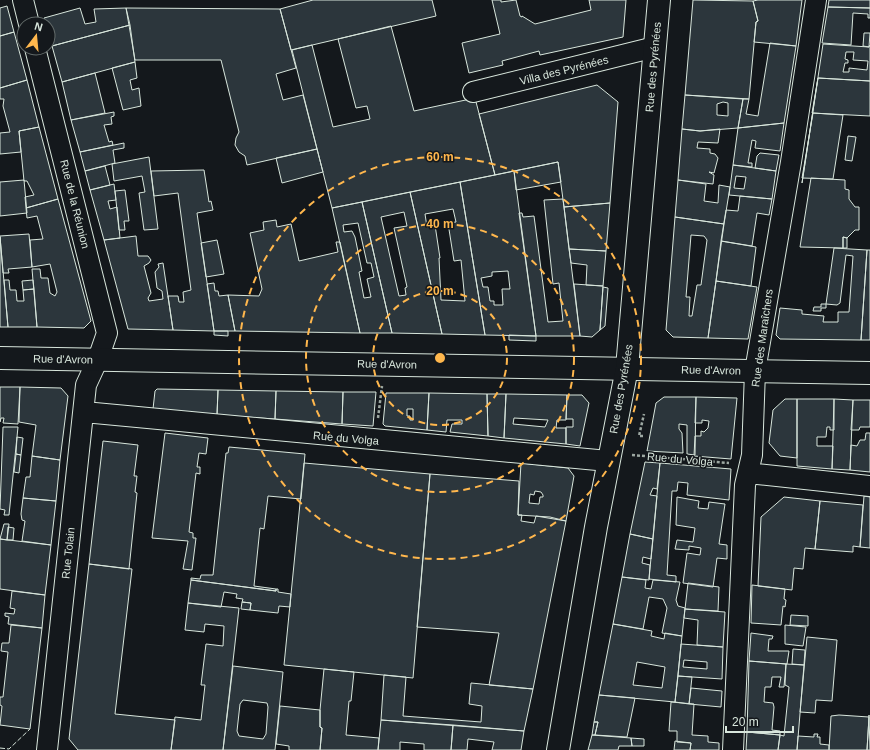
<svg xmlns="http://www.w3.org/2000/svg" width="870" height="750" viewBox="0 0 870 750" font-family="Arial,sans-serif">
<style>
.building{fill:#2c363c;stroke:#d8e6dc;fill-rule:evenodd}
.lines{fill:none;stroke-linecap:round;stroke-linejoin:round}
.minor-casing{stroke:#d8e6dc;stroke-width:22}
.tertiary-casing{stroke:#d8e6dc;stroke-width:24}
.secondary-casing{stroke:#d8e6dc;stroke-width:24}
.path{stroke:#9da8a2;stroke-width:2.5;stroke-dasharray:3 2;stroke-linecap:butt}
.minor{stroke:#14181c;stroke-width:20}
.tertiary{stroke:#14181c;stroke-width:22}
.secondary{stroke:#14181c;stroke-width:22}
.fence{stroke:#d8e6dc;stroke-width:1;stroke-dasharray:5 2;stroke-linecap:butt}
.ring{fill:none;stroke:#ffb74d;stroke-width:2;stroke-dasharray:7 5}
.labels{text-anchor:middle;stroke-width:3;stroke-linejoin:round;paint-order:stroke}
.street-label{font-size:11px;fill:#d8e6dc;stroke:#14181c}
.centre{fill:#ffb74d;stroke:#14181c;stroke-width:2}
.ring-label{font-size:12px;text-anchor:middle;font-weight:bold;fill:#ffb74d;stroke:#14181c;stroke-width:3;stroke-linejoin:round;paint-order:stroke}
</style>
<rect width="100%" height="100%" fill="#14181c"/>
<path class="building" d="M313,0H432L436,16L291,50L280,9Z
M492,0H501V2L516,0L520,16L522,17V16L535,24L591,10L589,0H626L623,37L540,55L539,51L502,61L503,65L469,73L462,43L500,34Z
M693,0L753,1L758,21L756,22L749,99L685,95Z
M758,0H802L796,46L754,42L756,22L758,21L753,1Z
M829,0H870V8L828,7Z
M7,6L14,32L0,36V8Z
M828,7L870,8V18H868V14L853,13L851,45L822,43Z
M80,8L85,24L96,22L94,9L126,8L130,25L52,46L48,24H46L44,18Z
M126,8L280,9L296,68L276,74L283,100L303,95L317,149L247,165L245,156L239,152L235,145L236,138L239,132L221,60H135Z
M130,25L135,62L62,82L52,46Z
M391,26L414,111L475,98L495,175L332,208L292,50L312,45L333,127L370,119L367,106L356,108L338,39Z
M14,32L27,80L0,88V36Z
M864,33H870L869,47L863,46Z
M770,43L796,46L784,123L738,128L743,99H749L746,114L758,116Z
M823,44L869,47L870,45V81L818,78L802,183ZM846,52H854L853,60L868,61L867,70L849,68V72H843L845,63H848V60L845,59Z
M135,62L137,78L130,80L132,90L139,88L141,106L123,110L112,68Z
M95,73L105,113L71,120L62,82Z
M818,78L870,81V116L812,113Z
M27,80L39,127L19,131L21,152L0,154V133L10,132L3,106L4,99H0V88Z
M597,85L618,102L610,203L564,207L558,162L495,175L479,114Z
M685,95L743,99L738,128L700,131L682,129ZM723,102L728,103V116L717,115V104Z
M114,112V116L111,117L112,124L104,125L109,142L112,141L113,145L80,152L71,120Z
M813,113L843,115L833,179L802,178Z
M784,123L780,151L755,148L756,141L752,140L748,163H752V167L733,165L738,128Z
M39,127L58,199L26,208L25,197L34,195L27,181H24L19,131Z
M682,129L700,131L720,129L718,143L698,142L697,148L710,149V153L715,154L718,158L714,173L709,172L714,175L713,184L678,180Z
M848,136L856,137L852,161L845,160Z
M124,143V148L113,150L115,163L85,171L80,152Z
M317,149L323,172L282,183L276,158Z
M760,153L779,155L776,171L755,168L757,156Z
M149,157L158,229L144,230L139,193L145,192L142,176L114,181L112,164Z
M558,162L561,182L516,190L514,171Z
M733,165L776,171L772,199L729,195ZM736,176L746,177L744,189L734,188Z
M105,166L110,185L90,190L85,171Z
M204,170L209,202L211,201L213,210L197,213L214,331L173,330L168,296H178L179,302H184L183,292L191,290L178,193L154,196L151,171Z
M514,171L536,336L485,335L460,182ZM508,271L510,289H502L503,305H494V301H490L488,287H483L481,278L492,276V272Z
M811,178L845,180V189L849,190V199L855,207H859V230H855L847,238L843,237V248L800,247Z
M24,180L27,213L0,216V182Z
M678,180L706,184L704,201L718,203L719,185L730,187L724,224L675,217Z
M460,182L485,335L442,334L410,192ZM453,209L456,222L448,223L454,261L461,260L465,301L441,300L439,258H440L435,225L427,227L425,214Z
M114,184L116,200L108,201L110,209L117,207L120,238L104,240L90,190Z
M125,190L129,221H124L125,230H119L115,191Z
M410,192L442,334L392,333L362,202ZM404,212L407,226L394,228L407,287L405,288L406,295L399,296L381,217Z
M740,196L772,199L769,215L757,213L752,246L721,241L726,210L738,211Z
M58,199L91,321L84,328L37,327L32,269H40L41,278H48L50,293L55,296L57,292L50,264L32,267L30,240L43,239L37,216L27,218L26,208Z
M563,199L580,336H536L519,213H522L523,217L534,216L548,322L563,321L559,283L553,284L544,200Z
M362,202L392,333H360L332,208ZM358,223L367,263H371L374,277L367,279L371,297L364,298L359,272L362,271L355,237L352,231L344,232L343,225Z
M610,203L606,251L569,249L564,207Z
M675,217L724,224L708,338L673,337L666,330ZM691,235L704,236L707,240L701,285H697L692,316H689L690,297H686Z
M276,220L277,227L291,224L299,261L338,252L336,242H340L360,333L235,331L228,295L259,296L262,289L250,233L264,230L263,222Z
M29,234L32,267L8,269L9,273H3L0,236Z
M136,236L138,256H148L151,260L149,263L144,266L151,293L148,298L149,301L163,299L162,291L157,288L155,272L159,267L158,264L163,263L173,330L128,329L104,240Z
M0,237L8,327H0Z
M843,237L847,238V248H843Z
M217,240L224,274L206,277L201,243Z
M721,241L756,247L751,286L716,281Z
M834,248L867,250L861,340L780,339L776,335L780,308L802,310V314L824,316L823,322H838V312H849L853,256L846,255L840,303L837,305L826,304Z
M569,249L606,251L603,286L586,285L587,265L571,263Z
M867,250H870V340H861Z
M4,280H9L10,290H16L17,301H24L23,290L34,289L37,327H8Z
M33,280L34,289L23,290L22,281Z
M716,281L757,287L748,339L708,338Z
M214,283L215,291H218L219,296L228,295L235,331H214L207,284Z
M574,284L603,286L600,330L592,337L580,336Z
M603,287L608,288L605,326L600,330Z
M821,304H826V308H821V311H813L814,307H821Z
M214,331H228V336L214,335Z
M509,335L536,336V341L509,340Z
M0,387H20L18,424L3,423L4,418H1L0,422Z
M20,387L61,388L68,396L60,460L32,456L36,425L19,422Z
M157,389L218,390L217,415L153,409L155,391Z
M218,390L276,391L275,419L217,415Z
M276,391L343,392L342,424L275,419Z
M343,392H376L373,426L342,424Z
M386,393H429L427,430L385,426L383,424ZM407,409H413V420H410V416H407Z
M429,393L487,394L488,436L450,432L452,424H462V420H447L446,432L427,430Z
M487,394H506L504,438L488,436Z
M506,394L567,395L566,420H557L556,428H566V444L504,438ZM514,418L548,420L545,427L513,424Z
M567,395H582L589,403L580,446L566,444V427H573V419H566Z
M664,397H696L695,455L687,454V425L679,424V429L682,433L683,453L647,451L656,403Z
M696,397L737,398L731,459L694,456L695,436H701V431L704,432L708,428L709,421L702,420V423H695Z
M785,399H797V458L780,456L769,443L773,410Z
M797,399H834V430H830V427H827L826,437H817V446H833L832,469L797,466Z
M834,399L853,400L850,470L832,469Z
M853,400H870V427H860L859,430H851Z
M3,427H18L9,515H4L5,510L0,509Z
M165,433L208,438L206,454L199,453L197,467H200V474L196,473L189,532L193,533V538H196L192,570L183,569L188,541L152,538Z
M866,433H870V472L850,470L851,445L857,446L860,440H865Z
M17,437L23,438L21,455L16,454Z
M103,441L138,445L134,476H137L135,492L137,493L129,569L89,564Z
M229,447L305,454L301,499L268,496L264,529L260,528L254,586L276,589V591L191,580V578L200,579L201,575H213L226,453H228Z
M16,454L21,455L19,473L14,472Z
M32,456L60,460L56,501L23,498L26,477H30Z
M645,462L660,463L657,489L653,488L650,495L657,496L653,539L630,534Z
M304,463L430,474L413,678L284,665Z
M521,463L568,468L574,476L566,521L550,517L518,515ZM535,491L541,492L543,495V497H540L539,504L529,503L530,494L534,495Z
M660,463L731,469L729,500L687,495L688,483L678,482L677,491H672L667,575L676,576V582L649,579Z
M430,474L519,481L518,515H522L521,521L534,523L536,516L566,521L533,689L489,685L499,633L417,627Z
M864,496L870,497V548L860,547Z
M677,497L699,501L698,508L708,509L709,502L725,504L719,544L727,545V559L717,558L713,587L683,583L687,553L700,555L701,548L689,546V550L675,549L677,540L693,542L695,528L676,525Z
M784,497L820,501L815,549L805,548L803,569L794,568L792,590L758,586L761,517Z
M23,498L56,501L51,545L22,541L25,521L22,520L21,514Z
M820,501L863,505L860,547L853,546V552L815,549Z
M4,524H9L7,540L0,539Z
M8,527L14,528L13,540H7Z
M630,534L653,539L651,559L643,557L642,563L650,565L649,580L622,577Z
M0,539L51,545L45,595L0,589Z
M89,564L132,569L115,714L175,720L171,750H78L69,739Z
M622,577L646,580L645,588L651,589L653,580L680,582L676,600L678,606L685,608L682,636L662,633L667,608L663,599L649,597L643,629L613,624Z
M191,580L276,591V589H278V592L291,594L290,607L279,606L278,613L250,610L251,603L242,602L243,599L236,598L237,594L224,592L221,607L188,603Z
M688,583L719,587L718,611L685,609Z
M752,585L785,589L784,599L786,600L785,607L783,606L781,625L751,623Z
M12,591L45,595L42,628L8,624L9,617L5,616V613L14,614L15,609L10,608Z
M242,602L251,603L250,610L241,609Z
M188,603L239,608L223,750H171L175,717L201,720L205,685H201L206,644L223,646L224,626L205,624L204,632L185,630Z
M685,609L725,612L723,647L697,645L698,620L684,618Z
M791,615L808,616V626L790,625Z
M613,624L652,631L651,636L664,639L665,633L682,636L675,702L599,695ZM637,662L665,667L662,688L633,685Z
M11,625L42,628L30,729L0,725L2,706L0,705V697H3L8,652L1,651L2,643H9Z
M785,625L806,627L803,646L785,644Z
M751,633L773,636L772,639H769L768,651H789L787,664L749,661Z
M807,637L837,640L832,701L816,700L815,713L800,712Z
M681,644L723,647L722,679L678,676ZM684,660L707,662V669L683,667Z
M793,649L805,650L804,665L792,664Z
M749,661L786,664L784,687H779L781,677H772L771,687H765L764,702L773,703L774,707L772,730L780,731V735L747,732Z
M786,664L804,665L797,750H778L780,735L784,736L789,687L785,685Z
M233,666L283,672L275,750H223ZM243,700L267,703L268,707L266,734L263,739L239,736L237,731L240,704Z
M324,669L354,672L351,701H349L346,735L379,738L378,750H320L322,728L320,727V710Z
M384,675L406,677L403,716L481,722L482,706L469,704L471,683L533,689L524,731L381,720Z
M678,676L692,677L689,704L675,702Z
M691,688L722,691L721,707L689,704Z
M599,695L635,698L627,737L595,735L598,722H594Z
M671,702L694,704L692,735L708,736V742L719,743V750H690L691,743L677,742V731H669Z
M280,706L320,710V727L322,728L320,750H289V746L276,744Z
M839,715L869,717L867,750H829L831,716Z
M869,715L870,750H867L869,717Z
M381,720L453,725L451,750H424V744L400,742V750H378Z
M594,722H598L595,735H592Z
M453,725L524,731L521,750H492L494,742L468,739L467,750H451Z
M747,732L780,735L778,750H746Z
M814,734H818L817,737H820V744L829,745V750H797L798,736L814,737Z
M592,735L631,738L632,746H619L618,750H588Z
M631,738L644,739V746H632Z
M675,741L691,743L690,750H674Z"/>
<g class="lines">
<g class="minor-casing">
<path id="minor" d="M23,0L29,24
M35,48L107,333L98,359L86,385L47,750
M473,92L655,47
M84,412L608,461
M748,473L870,486
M733,750L745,485L752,455L755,371L791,162L816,0"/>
</g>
<g class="tertiary-casing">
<path id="tertiary" d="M0,358L870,373"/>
</g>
<g class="secondary-casing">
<path id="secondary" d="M558,750L596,527L627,368L659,0"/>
</g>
<path class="path" d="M378,418L382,386
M643,436H639L644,414
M632,455L729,463"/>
<use href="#minor" class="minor"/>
<use href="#tertiary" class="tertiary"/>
<use href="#secondary" class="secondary"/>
<path class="fence" d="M0,748L9,749L30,729"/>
</g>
<g class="ring">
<circle cx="440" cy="358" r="67"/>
<circle cx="440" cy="358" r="134"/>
<circle cx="440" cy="358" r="201"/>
</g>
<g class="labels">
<g class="street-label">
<text transform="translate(653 67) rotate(-85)" y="4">Rue des Pyrénées</text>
<text transform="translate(564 70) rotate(-14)" y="4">Villa des Pyrénées</text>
<text transform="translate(75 204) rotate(76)" y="4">Rue de la Réunion</text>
<text transform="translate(762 338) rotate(-82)" y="4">Rue des Maraîchers</text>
<text transform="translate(63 359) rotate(1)" y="4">Rue d'Avron</text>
<text transform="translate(387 364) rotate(1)" y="4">Rue d'Avron</text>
<text transform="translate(711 370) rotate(1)" y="4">Rue d'Avron</text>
<text transform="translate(621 389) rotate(-80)" y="4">Rue des Pyrénées</text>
<text transform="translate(346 438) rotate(5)" y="4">Rue du Volga</text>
<text transform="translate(680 459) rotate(5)" y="4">Rue du Volga</text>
<text transform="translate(68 553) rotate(-84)" y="4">Rue Tolain</text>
</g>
</g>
<circle cx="440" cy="358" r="6" class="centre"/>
<g class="ring-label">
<text x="440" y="161">60 m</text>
<text x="440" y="228">40 m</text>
<text x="440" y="295">20 m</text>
</g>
<g transform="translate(36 36) rotate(16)"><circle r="19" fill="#14181c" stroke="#626a69"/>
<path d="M0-3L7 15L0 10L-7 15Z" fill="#ffb74d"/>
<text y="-6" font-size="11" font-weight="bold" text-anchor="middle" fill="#d8e6dc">N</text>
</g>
<path d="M726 726v6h67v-6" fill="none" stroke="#d8e6dc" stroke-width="2"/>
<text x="732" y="726" font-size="12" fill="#d8e6dc" stroke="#14181c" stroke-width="3" paint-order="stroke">20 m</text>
</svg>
